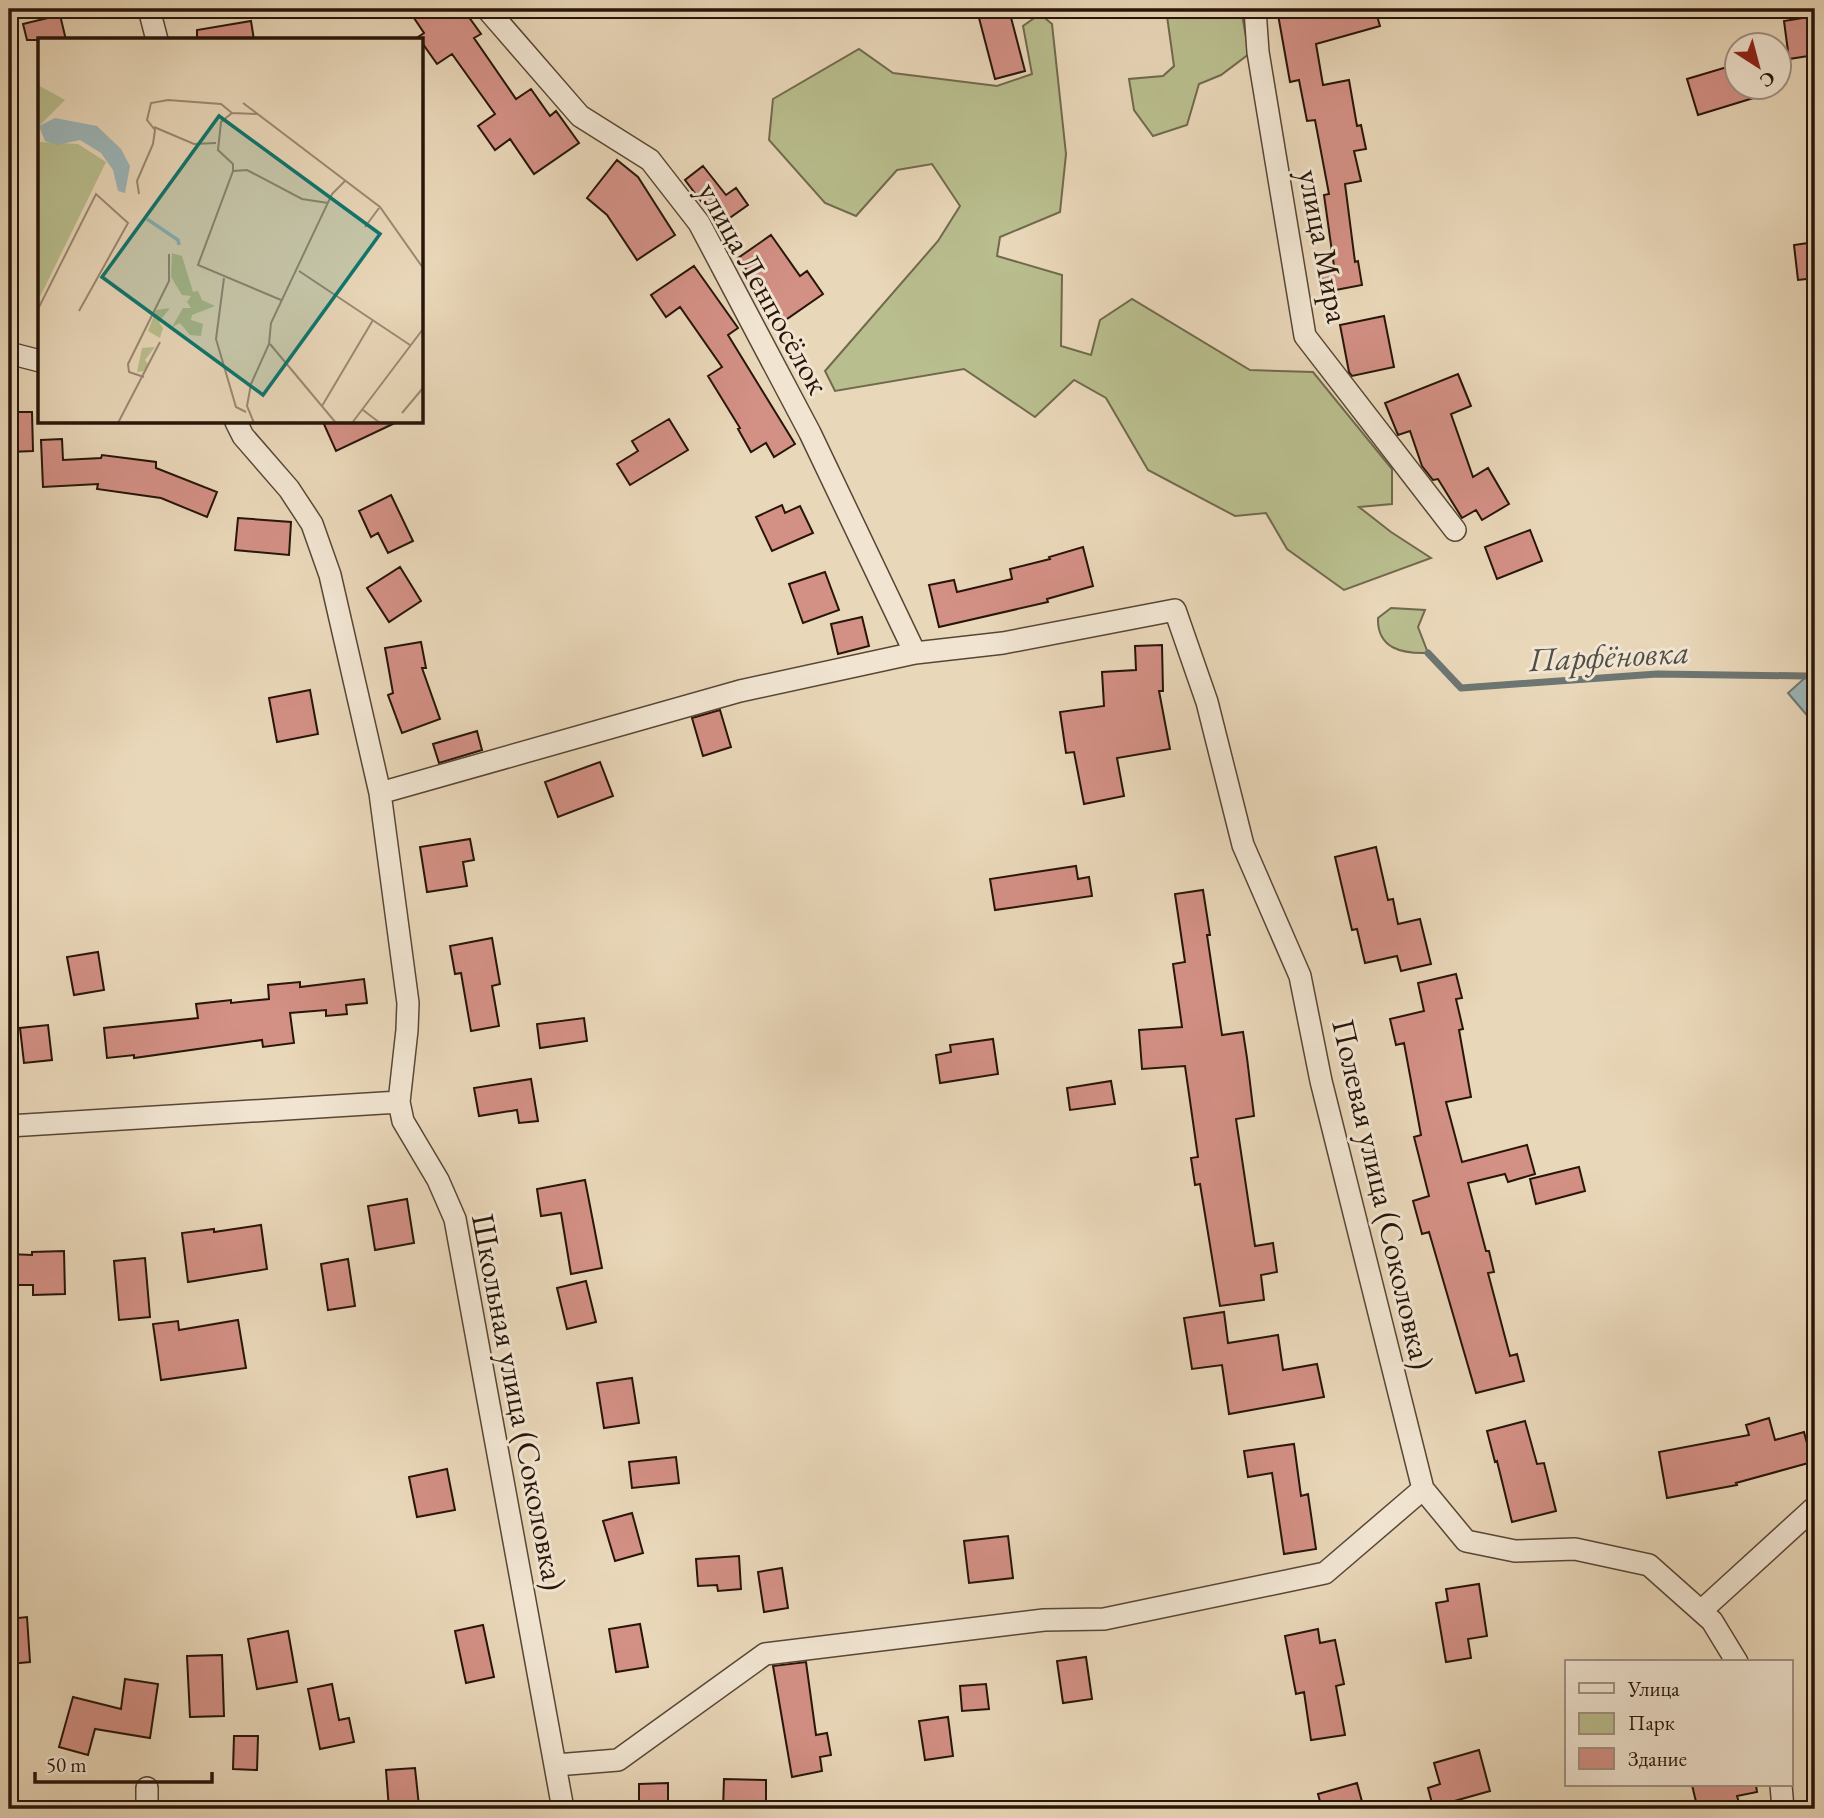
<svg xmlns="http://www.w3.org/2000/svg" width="1824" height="1818" viewBox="0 0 1824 1818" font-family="'EB Garamond',serif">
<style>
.green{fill:#b9be8e;stroke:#706a4c;stroke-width:2}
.water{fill:#9cb7ba;stroke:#6d7673;stroke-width:2}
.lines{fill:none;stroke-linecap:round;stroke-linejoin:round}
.stream{stroke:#6d7673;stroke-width:7}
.building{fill:#d39085;stroke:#271509;stroke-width:2}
.street-casing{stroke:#584635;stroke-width:24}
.street{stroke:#f1e5d2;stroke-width:21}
.labels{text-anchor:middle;stroke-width:6;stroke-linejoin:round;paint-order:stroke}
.street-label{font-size:32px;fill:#271509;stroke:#f1e5d2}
.water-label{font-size:33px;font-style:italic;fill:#504e47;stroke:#f1e5d2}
.inset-river{fill:none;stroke:#9cb7ba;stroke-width:3.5}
.inset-road{fill:none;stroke:#9b8973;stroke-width:2}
.view{fill:#0f766e;fill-opacity:0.15;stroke:#0f766e;stroke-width:3.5}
.inset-edge{fill:none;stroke:#271509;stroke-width:3.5}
</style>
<rect width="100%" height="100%" fill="#e9d7b9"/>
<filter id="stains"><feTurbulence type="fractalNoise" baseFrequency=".00286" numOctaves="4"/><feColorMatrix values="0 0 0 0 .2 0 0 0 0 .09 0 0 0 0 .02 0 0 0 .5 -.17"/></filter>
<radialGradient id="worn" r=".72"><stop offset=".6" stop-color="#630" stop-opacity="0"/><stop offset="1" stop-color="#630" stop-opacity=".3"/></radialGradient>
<path class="green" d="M1166,9H1241L1249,54L1221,75L1199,84L1187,125L1153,136L1134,110L1129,79L1163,76L1174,66Z
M1040,14L1052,24L1066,154L1060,212L1000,237L997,256L1062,275L1061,346L1091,355L1100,320L1132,299L1250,370L1313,372L1392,469V504L1359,507L1391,532L1431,558L1344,590L1287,549L1266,513L1235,516L1148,470L1106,398L1074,380L1035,417L964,369L835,391L825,371L938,241L960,206L932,164L897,170L856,216L825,203L769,140L773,99L859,49L893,73L997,86L1032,74L1023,26Z
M1391,608L1425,610L1418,627L1428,653C1403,654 1377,649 1378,618Z"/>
<path class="water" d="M1815,657V721L1811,720L1788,693L1807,676Z"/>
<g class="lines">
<path class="stream" d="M1428,653L1461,688L1657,674L1807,676"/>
</g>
<path class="building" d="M408,9H463L481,34L474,38L516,99L531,89L550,116L556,111L579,143L534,174L510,139L495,150L478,126L495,114L452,54L437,64L418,37L424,33Z
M1277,9H1324L1326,17L1356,9H1375L1380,26L1316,44L1323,85L1349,80L1357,126L1361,125L1366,149L1354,151L1361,181L1345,184L1355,262L1358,261L1362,285L1325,292L1320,268L1334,266L1324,195L1329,194L1315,120L1307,121L1299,80L1290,82Z
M1009,10L1025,71L995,79L979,18Z
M60,15L66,40H27L23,24Z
M1815,16V55L1789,59L1784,21Z
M251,21L254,40H197V30Z
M1737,64V88H1772L1773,92L1698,115L1687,79Z
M617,160L638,177L675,235L637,260L607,215L587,198Z
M703,166L726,195L736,188L748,205L721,224L706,202L703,204L685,180Z
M771,235L800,276L807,271L823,294L784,321L738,258Z
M1815,242V278L1798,280L1794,245Z
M694,266L738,328L728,335L795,444L774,457L766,443L751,452L738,429L740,428L708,376L722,367L680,307L666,317L651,295Z
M1384,316L1394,367L1352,376L1349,372L1340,325Z
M1458,374L1471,406L1451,414L1473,477L1488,468L1509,504L1482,520L1476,510L1462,518L1438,479L1433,480L1422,466L1410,431L1398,435L1385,403Z
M9,412H32L33,451L9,452Z
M669,419L688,450L630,485L617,464L638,451L632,441Z
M323,422H397L336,451Z
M62,439L63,460L101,458L102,455L156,462V468L217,492L207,517L161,498L97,489L98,484L43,487L41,440Z
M391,495L413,541L388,553L378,533L371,537L359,511Z
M782,505L785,513L800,506L813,533L772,551L756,517Z
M238,518L291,522L289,555L235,550Z
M1530,530L1542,561L1497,579L1485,547Z
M1083,547L1093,586L1047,599L1048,602L939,627L929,585L954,580L957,592L1012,579L1010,569L1050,559L1049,557Z
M400,567L421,601L389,622L367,588Z
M825,572L839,610L803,623L789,584Z
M862,617L869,646L838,654L831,624Z
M421,642L426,668H422L440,719L402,733L388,695L393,693L385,648Z
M1162,645L1163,691H1159L1170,749L1117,758L1124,796L1084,804L1074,752L1066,753L1060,712L1104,706L1102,672L1136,670L1135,646Z
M310,690L318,734L277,742L269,698Z
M720,710L731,747L703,756L692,718Z
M477,731L482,750L439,763L433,744Z
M600,762L613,796L558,817L545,782Z
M470,839L474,860L463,862L467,886L427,892L420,847Z
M1376,847L1388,900L1393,899L1398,924L1420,919L1431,964L1401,971L1397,956L1365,963L1357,929L1352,930L1335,857Z
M1076,866L1078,879L1089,877L1092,896L995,910L990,879Z
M1203,890L1210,935H1207L1222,1035L1243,1032L1247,1058L1254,1116L1236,1119L1255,1246L1273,1243L1277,1272L1261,1275L1264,1300L1220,1306L1200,1184L1195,1185L1191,1158L1198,1157L1185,1066L1142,1069L1139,1030L1182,1027L1173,964L1185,962L1175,894Z
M492,938L500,984L492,986L499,1026L471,1031L461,973L455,974L450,946Z
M98,952L104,990L74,995L67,957Z
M1456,974L1462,998L1456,999L1463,1029L1459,1030L1471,1097L1446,1102L1462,1162L1527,1145L1535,1174L1508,1182L1505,1174L1468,1183L1486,1251H1489L1494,1272L1488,1273L1510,1356L1517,1354L1524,1381L1476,1393L1429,1232L1422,1234L1413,1201L1429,1196L1414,1137L1421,1135L1404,1043L1396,1045L1390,1019L1424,1011L1418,983Z
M364,979L367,1003L346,1005L347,1014L326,1016V1010L290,1013L294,1043L263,1047L262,1040L134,1058V1055L107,1058L104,1028L198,1018L196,1004L231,1000V1003L269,999L268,985L300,982V987Z
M584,1018L587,1041L540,1048L537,1024Z
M48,1025L52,1060L24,1063L20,1028Z
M993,1039L998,1074L940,1083L936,1055L951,1052L950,1045Z
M531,1079L538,1121L519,1123L517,1110L479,1116L474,1088Z
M1111,1081L1115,1104L1070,1110L1067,1088Z
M1579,1167L1585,1191L1536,1204L1530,1179Z
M585,1180L602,1268L571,1274L561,1213L541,1216L537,1189Z
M407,1199L414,1243L375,1250L368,1206Z
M261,1225L267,1269L188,1282L182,1233L214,1229V1232Z
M64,1251L65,1294L33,1295V1285H9V1254L32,1255V1252Z
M145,1258L150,1317L119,1320L114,1261Z
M348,1259L355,1306L328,1310L321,1264Z
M586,1281L596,1322L567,1329L557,1288Z
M1224,1312L1228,1343L1278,1335L1283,1370L1317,1364L1324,1397L1229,1414L1222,1365L1192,1369L1184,1318Z
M238,1320L246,1368L161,1380L153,1324L178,1321L179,1330Z
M632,1378L639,1423L604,1428L597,1383Z
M1769,1418L1775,1440L1804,1432L1812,1462L1736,1483L1737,1485L1667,1498L1659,1452L1749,1435L1746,1425Z
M1525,1421L1537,1464L1544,1463L1556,1511L1512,1522L1497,1461L1495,1462L1487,1431Z
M1294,1444L1301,1496L1308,1494L1316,1549L1284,1554L1272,1473L1248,1477L1244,1451Z
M676,1457L679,1483L632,1488L629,1462Z
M447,1469L455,1510L417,1517L409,1477Z
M632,1513L643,1553L615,1561L603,1521Z
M1008,1536L1013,1578L969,1583L964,1541Z
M739,1556L741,1589L718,1591L717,1585L698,1586L696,1559Z
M782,1568L788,1608L764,1612L758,1572Z
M1479,1584L1487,1636L1468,1639L1471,1658L1446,1662L1436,1603L1448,1601L1446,1589Z
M27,1617L30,1662L9,1664V1619Z
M640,1624L648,1667L616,1672L609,1629Z
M483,1625L494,1677L466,1683L455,1631Z
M1318,1629L1320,1643L1335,1640L1344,1684L1336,1686L1345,1735L1311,1740L1304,1692L1296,1694L1285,1636Z
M288,1631L297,1682L257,1689L248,1639Z
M222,1655L224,1716L190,1717L187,1656Z
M1086,1657L1092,1699L1063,1703L1057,1661Z
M806,1662L816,1735L827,1733L831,1755L820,1757L822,1771L792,1777L773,1666Z
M125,1679L158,1684L150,1738L95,1729L88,1755L59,1747L73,1697L121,1709Z
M332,1684L339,1720L349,1718L354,1742L320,1749L308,1689Z
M986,1684L989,1709L962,1711L960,1686Z
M948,1717L953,1756L925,1760L919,1721Z
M234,1736H258L257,1770L233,1769Z
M1479,1750L1490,1791L1433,1807L1428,1788L1440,1784L1434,1763Z
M415,1768L419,1806L389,1809L386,1770Z
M724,1779L766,1780V1809H723Z
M668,1783V1809H639V1784Z
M1357,1783L1364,1809H1322L1318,1794Z
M1692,1785H1756L1757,1792L1737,1796L1741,1809H1715L1713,1802L1697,1806Z"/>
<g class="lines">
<g class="street-casing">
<path id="street" d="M149,9L157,40
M487,9L580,116L650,160L699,223L810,433L915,653
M1255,9L1258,52L1305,336L1455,530
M9,353L40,361
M236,422L243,436L289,489L312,524L330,575L380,793L408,1003L407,1030L399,1102L403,1121L438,1180L455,1219L563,1809
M380,793L740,691L915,653L1003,643L1175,610L1207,702L1243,845L1300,976L1321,1081L1423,1489L1466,1541L1515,1551L1575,1549L1649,1565L1712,1621L1737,1662
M9,1126L399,1102
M1701,1611L1815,1507
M556,1765L618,1760L765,1654L1044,1620L1104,1619L1325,1573L1423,1489
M1781,1785L1783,1809
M147,1788V1809"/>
</g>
<use href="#street" class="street"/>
</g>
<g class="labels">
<g class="street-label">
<text transform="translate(1324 246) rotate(79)" y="11">улица Мира</text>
<text transform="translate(764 288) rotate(61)" y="11">улица Ленпосёлок</text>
<text transform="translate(1383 1194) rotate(77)" y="11">Полевая улица (Соколовка)</text>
<text transform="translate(519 1402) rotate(79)" y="11">Школьная улица (Соколовка)</text>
</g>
<g class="water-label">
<text transform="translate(1609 655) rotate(-3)" y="12">Парфёновка</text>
</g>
</g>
<g transform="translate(38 38)">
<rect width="385" height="385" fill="#e9d7b9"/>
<path d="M0,47L27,62L1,88L2,104L40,106L68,124L0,263ZM134,215L144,218L155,254L160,253L164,262L177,268L154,277L153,282L165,286L163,298L152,297L142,285L134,289L145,270H153L149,264L153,258L144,257L133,239ZM132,270L121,284L125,290L122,300L110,293L118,272ZM117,309L107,322L110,326L106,333L99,334L104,310Z" fill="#b9be8e"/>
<path d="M17,80L59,88L83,111L92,128L87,155L80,153L75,132L63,115L42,102L19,107L7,103L1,88Z" fill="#9cb7ba"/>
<path class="inset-river" d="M109,181L140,202L141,207"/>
<path class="inset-road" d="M205,65L342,169L385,230M219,76L194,75L183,84L180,112L195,126V133L160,227L243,262M116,89L156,106L178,105M195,133L209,132L264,161L290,165M101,156L99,143L115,106L117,92L109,82L113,65L130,62L183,66L194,75M327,189L341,170M261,233L372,307M186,240L178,301L198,369L208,374M0,271L58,156L90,185L41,273M232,306L298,385M106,339L91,334L90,326L131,243V216M284,368L335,282M325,372L342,385M364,375L385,350M80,385L122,304M216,385L209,368L213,346L231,306L233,285L294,156L307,143M314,385L385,291"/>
<path class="view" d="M181,78L342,196L225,357L64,239Z"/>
<rect width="385" height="385" class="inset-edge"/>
</g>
<rect width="1824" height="1818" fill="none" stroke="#e9d7b9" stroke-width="35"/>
<rect x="10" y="10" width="1803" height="1797" fill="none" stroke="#271509" stroke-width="3.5"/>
<rect x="18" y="18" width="1789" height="1783" fill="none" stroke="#271509" stroke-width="2"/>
<rect x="1565" y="1660" width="228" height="126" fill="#f1e5d2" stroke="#a09282" stroke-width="2"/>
<rect x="1579" y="1683" width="35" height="10" fill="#f1e5d2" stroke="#a09282" stroke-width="2"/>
<text x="1628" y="1696" font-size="21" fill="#271509">Улица</text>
<rect x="1579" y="1713" width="35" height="21" fill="#b9be8e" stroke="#a09282" stroke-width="2"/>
<text x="1628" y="1730" font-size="21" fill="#271509">Парк</text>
<rect x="1579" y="1748" width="35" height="21" fill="#d39085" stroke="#a09282" stroke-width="2"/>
<text x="1628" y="1766" font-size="21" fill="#271509">Здание</text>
<g transform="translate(1758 66) rotate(144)"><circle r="33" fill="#f1e5d2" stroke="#a09282" stroke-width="2"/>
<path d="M0-5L12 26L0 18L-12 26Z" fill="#8f2418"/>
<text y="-10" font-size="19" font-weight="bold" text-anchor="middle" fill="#271509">С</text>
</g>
<path d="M35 1772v10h177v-10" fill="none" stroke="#271509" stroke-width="3.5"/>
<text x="46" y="1772" font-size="21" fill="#271509" stroke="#f1e5d2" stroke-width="5" paint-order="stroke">50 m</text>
<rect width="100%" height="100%" filter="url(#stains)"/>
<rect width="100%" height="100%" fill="url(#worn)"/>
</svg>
